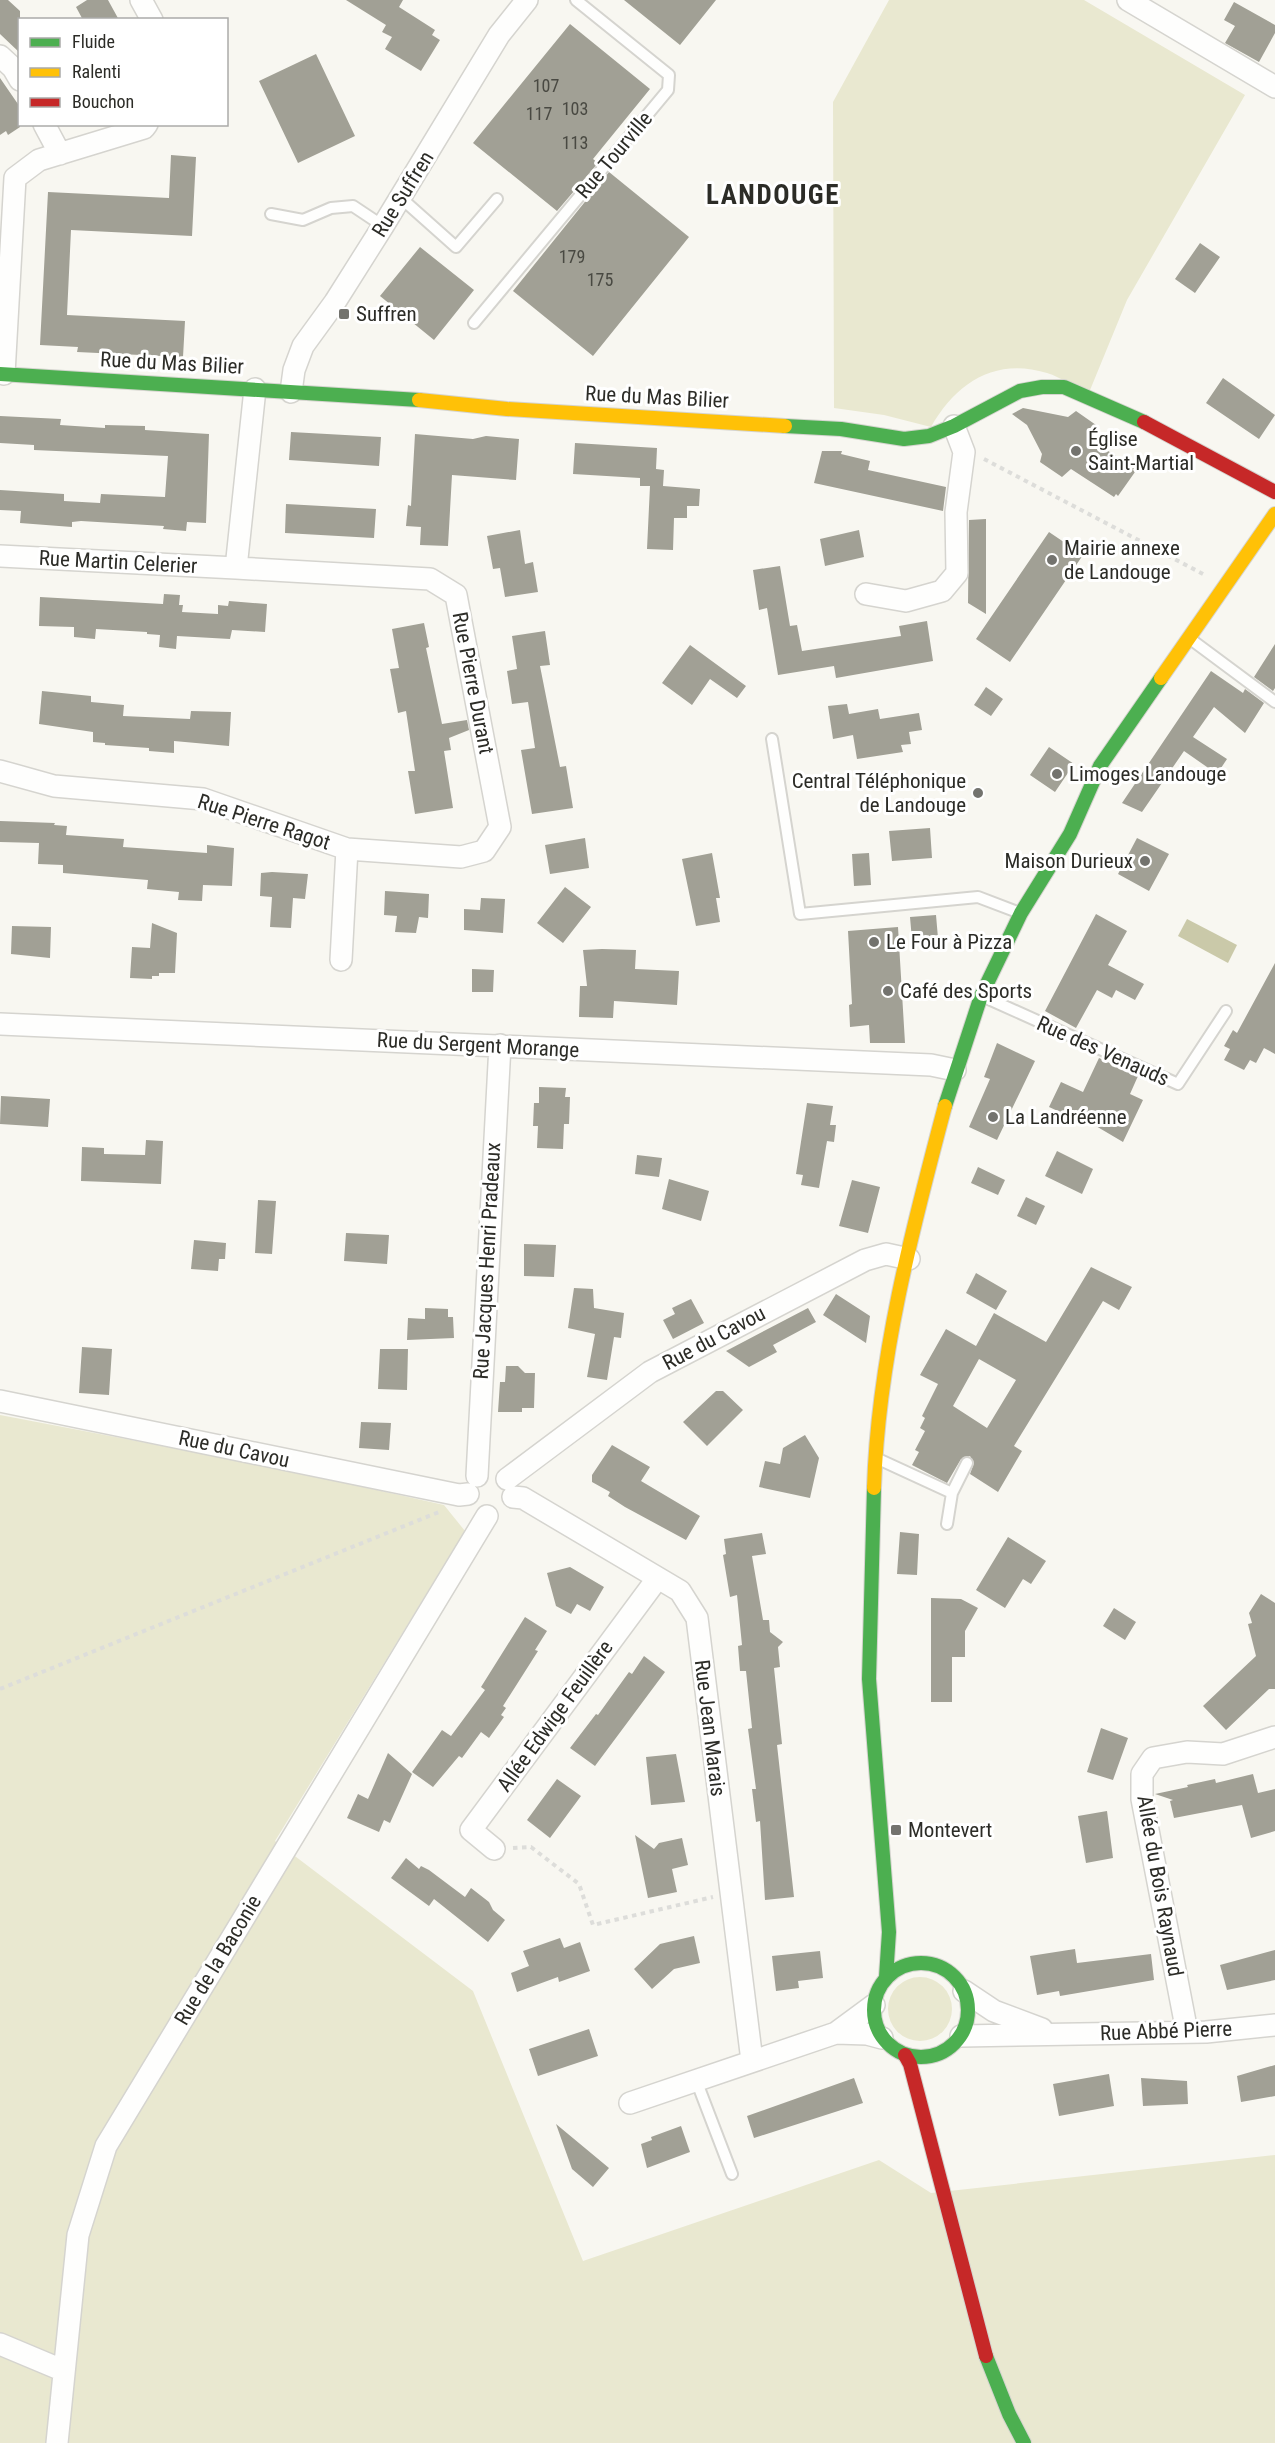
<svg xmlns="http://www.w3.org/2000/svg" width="1275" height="2443" viewBox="0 0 1275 2443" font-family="'Roboto Condensed',sans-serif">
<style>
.green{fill:#e9e8d0}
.water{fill:#cac9a9}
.building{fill:#a1a095;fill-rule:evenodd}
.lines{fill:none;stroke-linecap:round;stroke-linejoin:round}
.lane-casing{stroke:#d5d4cf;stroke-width:14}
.street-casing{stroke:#d5d4cf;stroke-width:24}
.fast-casing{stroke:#d5d4cf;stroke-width:16}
.slow-casing{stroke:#d5d4cf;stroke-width:16}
.jam-casing{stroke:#d5d4cf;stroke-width:16}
.path{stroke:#ddddda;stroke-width:4;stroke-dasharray:4.5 4.5;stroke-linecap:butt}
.lane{stroke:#fefefd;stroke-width:10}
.street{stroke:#fefefd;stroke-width:21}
.fast{stroke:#4caf50;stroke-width:14}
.slow{stroke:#ffc107;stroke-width:14}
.jam{stroke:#c62828;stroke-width:14}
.poi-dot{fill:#73736e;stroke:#fff;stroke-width:2}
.labels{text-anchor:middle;stroke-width:6;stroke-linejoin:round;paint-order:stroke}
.number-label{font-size:18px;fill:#494942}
.street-label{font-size:21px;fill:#2c2c27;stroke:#fff}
.poi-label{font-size:21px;fill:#2c2c27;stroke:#fff;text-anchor:start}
.district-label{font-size:27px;font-weight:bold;letter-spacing:1.5px;fill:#2c2c27;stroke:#fff}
</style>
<rect width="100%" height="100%" fill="#f8f7f1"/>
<path class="green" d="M889,0H1084L1245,95L1127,300L1088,395C1075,388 1061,377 1047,373C995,357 956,383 931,427L884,415L834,408L833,102Z
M0,1415L283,1469L444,1505L465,1531L275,1841L473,1991L583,2261L879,2160L931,2193L1275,2155V2443H0Z
M888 2009a32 32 0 1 1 64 0a32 32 0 1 1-64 0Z"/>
<path class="water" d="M1187,919L1237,945L1228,963L1178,936Z"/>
<path class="building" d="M0,0H8L20,11V53L0,34Z
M87,0H108L119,20H83L76,7Z
M346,0H403L399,7L435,30L432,35L440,40L421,71L385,49L392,37L382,32L386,25Z
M624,0H716L680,45Z
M1234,2L1275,25V33L1259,62L1225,43L1235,26L1224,20Z
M570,24L650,89L593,159L598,163L557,211L473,143Z
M316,54L355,136L298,163L259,81Z
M0,78L20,107V127L8,135L6,131L0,135Z
M171,155L196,157L192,236L71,230L67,315L185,321L183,357L77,352L78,347L40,345L48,192L169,198Z
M609,172L689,237L593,356L513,291Z
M1200,243L1220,257L1195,293L1175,279Z
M420,247L474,290L434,340L380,296Z
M1223,378L1275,415L1259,439L1206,403Z
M1023,408L1068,417L1076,411L1096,425L1095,428L1098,430L1090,439L1134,468L1133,470L1135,472L1118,496L1116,494L1114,497L1071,469L1062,477L1040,462L1042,454L1027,425L1012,414Z
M0,416L61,419L60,425L105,428V425L145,426V430L209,434L206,523L187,522L186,531L163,529L164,526L81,521L72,522V527L20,523L21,511L0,510V490L64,494V501L100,503L101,494L165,497L168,456L34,450V445L0,443Z
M291,432L381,437L379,466L289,460Z
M415,434L473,439L486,436L519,439L516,480L452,475L448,546L420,545L421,527L406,526L408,505L411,506Z
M575,443L657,448L656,469L664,470L663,486L700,489L699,506H687V518H674L673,550L647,549L650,486H640V478L573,474Z
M822,451H842L841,454L870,461L868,470L946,487L943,511L814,483Z
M286,504L376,509L374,538L285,533Z
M986,519V614L968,603L969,520Z
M520,530L525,564L533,562L538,592L505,597L500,568L493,569L487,536Z
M859,530L864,557L825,566L820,539Z
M1049,532L1083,555L1010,662L976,639Z
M780,566L790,626L797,625L802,651L901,636L899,626L927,621L933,661L836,678L834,666L778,675L767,608L759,610L753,570Z
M164,594L180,595L179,605H183L182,612L218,614V605L228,606L229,601L267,604L265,632L232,630L230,639L177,636L176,649L159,647L160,635L147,634V632L96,629L95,639L74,637V627L39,626L40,597L163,604Z
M424,623L429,647L426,648L442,724L467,720L469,730L449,738L451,750L444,751L453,808L415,814L408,771H415L406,711L398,713L390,669L399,668L392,629Z
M545,631L550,665L540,666L560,767L566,766L573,808L532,814L521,750L535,748L528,702L512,704L507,671L517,669L512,636Z
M1275,644V688L1273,691L1254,677Z
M690,645L746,686L737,698L710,679L692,705L662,683Z
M1211,671L1243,693L1245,689L1264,703L1245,733L1214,707L1193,737L1227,759L1217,774L1184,751L1142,812L1122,803Z
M986,687L1003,699L991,716L974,705Z
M42,691L91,696V702L124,705L123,716L190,719L191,711L231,712L229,746L174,741V753L149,751V748L105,745V743L93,742V732L39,724Z
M847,704L849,714L878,709L880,719L919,713L922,730L909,732L911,744L901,745L903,752L857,759L853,735L833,739L828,706Z
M1049,747L1074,764L1055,792L1030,775Z
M0,821L55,823L54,825L67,826L66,835L124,839L123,847L207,853V845L234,848L232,886L203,885L202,901L178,900L179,892L147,889L148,880L63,873V865L38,864L39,843L0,842Z
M930,828L932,858L892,861L889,831Z
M585,838L589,868L550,874L545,845Z
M1137,838L1169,854L1149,891L1118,874Z
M712,853L720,898H716L720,922L696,926L682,859Z
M869,853L871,885L854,886L852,854Z
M272,872L308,874L305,899L293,898L291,928L270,927L272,897L260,896L261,873Z
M565,887L591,907L563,943L537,923Z
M385,891L429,894L428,918L419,917L416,933L395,932L397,916L384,915Z
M481,898L505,899L503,933L464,930V909L480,910Z
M1096,914L1127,931L1108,965L1144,984L1135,1000L1116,990L1112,998L1097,990L1076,1028L1045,1011Z
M936,915L938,938L912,940L910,917Z
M152,923L177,933L175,973H159V976H152V979L130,978L132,947L150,948Z
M12,926L51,927L50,958L11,954Z
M898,927L905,1043H870L869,1025L850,1027L849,1005L852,1004L848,931Z
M602,949L636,950L635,969L679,971L677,1005L614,1001L613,1018L579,1017L580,986H587L583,950Z
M1275,963V1054L1264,1048L1256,1063L1250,1060L1244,1070L1224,1060L1230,1049L1224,1046L1233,1030L1237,1033Z
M472,969L494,970L493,992H472Z
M997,1043L1035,1061L997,1140L969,1127L990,1079L984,1077Z
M1099,1058L1138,1076L1130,1094L1143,1100L1123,1142L1084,1119L1082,1122L1049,1107L1061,1082L1083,1092Z
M539,1087L566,1088L565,1097H570L569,1124H564L563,1149L537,1148L538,1126H533L534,1103H539Z
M1,1096L50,1099L48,1127L0,1124Z
M807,1103L833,1106L830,1125H836L834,1142L827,1141L819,1188L801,1185L803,1175L796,1174Z
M146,1140L163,1141L161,1184L81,1181L82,1147L104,1148V1154L145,1155Z
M1057,1151L1093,1169L1082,1194L1045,1176Z
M637,1155L662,1158L659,1177L635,1174Z
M978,1167L1005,1180L998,1195L971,1183Z
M669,1179L709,1191L701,1221L662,1209Z
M852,1180L880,1187L868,1233L839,1226Z
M1026,1197L1045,1206L1036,1225L1017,1216Z
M258,1200L276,1201L272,1254L255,1253Z
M346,1233L389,1235L387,1264L344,1261Z
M194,1240L226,1243L225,1259H219L218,1271L191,1269Z
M524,1244L556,1245L554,1277L524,1276Z
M1091,1267L1132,1287L1119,1310L1103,1301L1014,1446L1022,1451L998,1492L970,1474L974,1463L970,1456L961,1459L947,1483L912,1465L919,1452L915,1450L925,1431L920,1428L925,1418L922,1416L938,1384L920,1375L946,1329L976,1346L994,1313L1046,1342ZM979,1359L1016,1380L987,1428L953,1406Z
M976,1273L1007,1291L996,1310L966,1293Z
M574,1288L593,1289L594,1308L624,1313L621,1338L614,1337L607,1380L587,1377L595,1334L568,1328Z
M836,1294L870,1316L866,1343L823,1315Z
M691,1299L704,1323L673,1339L663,1320L675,1314L672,1308Z
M425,1308L448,1309V1317H453L454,1338L407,1340L408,1318L425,1319Z
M808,1308L816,1322L773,1345L777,1352L749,1367L726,1351Z
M82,1347L112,1349L109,1395L79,1393Z
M380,1349H408L407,1390L378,1389Z
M506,1366H518L525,1373H535L534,1408H522V1412H498L500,1382H505Z
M716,1391H723L743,1410L707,1446L683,1422Z
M361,1422L391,1423L389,1450L359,1448Z
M805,1435L819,1458L810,1498L759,1487L765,1461L780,1464L783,1448Z
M612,1445L650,1467L641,1481L700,1516L686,1540L625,1507L608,1496L610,1492L592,1482V1475Z
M900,1532L919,1534L917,1575L897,1574Z
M762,1533L766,1554L752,1556L763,1620H769L770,1632L783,1642L778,1647L780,1667L774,1668L782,1744L777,1745L794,1897L765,1900L760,1821L756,1822L752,1789H756L748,1729L752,1728L746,1671H740L738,1646L742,1645L737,1595L730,1597L723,1555L726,1554L724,1539Z
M1008,1537L1046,1561L1031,1584L1023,1579L1005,1608L976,1590Z
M570,1567L604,1587L590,1611L577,1604L571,1614L556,1606L547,1573Z
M1261,1594L1275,1603V1689H1269L1226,1730L1203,1706L1256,1656L1248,1624L1252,1623L1249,1613Z
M931,1598L961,1599L978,1608L965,1631V1657H952V1702H931Z
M1114,1608L1136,1622L1125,1640L1103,1626Z
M525,1617L547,1631L535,1650L538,1651L503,1706L506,1708L501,1715L504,1717L489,1738L481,1732L462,1758L459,1756L433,1787L412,1772L442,1730L451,1736L485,1690L481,1687Z
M644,1656L665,1672L595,1766L570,1748L596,1714L598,1715L629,1672L632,1674Z
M1101,1728L1128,1738L1113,1780L1087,1772Z
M388,1753L412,1774L390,1823L384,1820L379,1832L347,1818L358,1794L368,1799Z
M676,1754L685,1802L651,1805L646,1757Z
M1253,1774L1258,1793L1275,1789V1831L1251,1838L1242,1805L1174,1818L1170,1801L1173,1800L1155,1794L1188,1787L1187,1785L1215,1779L1216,1783Z
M557,1779L581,1796L550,1838L527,1820Z
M1107,1811L1113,1858L1086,1863L1078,1816Z
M635,1835L654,1849L659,1843L682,1838L688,1865L672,1869L677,1892L648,1898Z
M406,1858L419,1869L421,1866L429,1870L465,1897L471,1888L489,1902L493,1910L505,1920L488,1942L434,1899L429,1906L391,1878Z
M694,1936L700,1963L674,1969L652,1989L634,1969L660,1944Z
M560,1938L564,1948L580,1942L590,1971L559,1982L558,1977L517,1992L511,1973L529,1966L523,1951Z
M1075,1949L1077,1963L1151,1954L1154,1980L1060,1996L1059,1991L1037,1995L1030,1956Z
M1275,1950V1980L1227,1990L1220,1965Z
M820,1951L823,1978L798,1981L799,1988L776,1991L772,1956Z
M589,2029L598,2056L538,2076L529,2049Z
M1275,2065V2096L1241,2102L1237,2076Z
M1109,2074L1114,2106L1059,2116L1053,2084Z
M854,2078L863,2103L754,2138L747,2116Z
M1141,2078L1187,2081L1188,2104L1143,2106Z
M556,2124L609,2168L593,2187L572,2169Z
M681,2126L690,2152L647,2168L641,2144L652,2140L651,2137Z"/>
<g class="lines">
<g class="lane-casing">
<path id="lane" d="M401,198L456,247L497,199
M271,214L303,220L331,208L353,206L383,226
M474,323L668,90L669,75L576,0
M1189,638L1275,702
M772,739L800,914L978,897L1020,913
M982,996L1178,1084L1226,1011
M876,1458L952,1493
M947,1524L952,1493L967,1463
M696,2080L732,2174"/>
</g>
<g class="street-casing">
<path id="street" d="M141,0L152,20
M1128,0L1275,87
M0,56L13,68L20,80
M44,124L60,154
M4,374L15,178L39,160L144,128L147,124
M255,389L236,568L430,579L456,595L500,827L484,851L461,857L347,849
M291,392L294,370L303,346L335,302L383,226L499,35L527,0
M0,556L236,568
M866,594L906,601L942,591L957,573L956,512L964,452L954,426
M0,771L54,786L203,799L347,849L341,960
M0,1024L931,1065L955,1070
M0,1401L459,1495L468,1494
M477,1476L500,1045
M507,1479L650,1372L865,1260L886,1254L909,1259
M513,1497L523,1498L680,1591L697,1618L752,2061
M494,1849L471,1830L657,1579
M964,1991L994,2011L1042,2029
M1187,2032L1142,1799V1774L1153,1758L1187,1752L1223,1754L1275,1737
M836,2033L874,2005
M961,2036L1206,2032L1275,2025
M630,2103L836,2033L867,2034L882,2038
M0,2344L62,2370
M57,2443L78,2235L106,2146L487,1516"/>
</g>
<g class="fast-casing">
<path id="fast" d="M0,374L419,400
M785,426L841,429L904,439L929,436L954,426L1020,391L1042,387H1064L1144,422
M945,1106L981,996L1021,913L1070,834L1100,766L1161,678
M874,1488L869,1679L889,1932L886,1977
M874 2010a47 47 0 1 1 94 0a47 47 0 1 1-94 0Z
M986,2356L1009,2414L1024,2443"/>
</g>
<g class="slow-casing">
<path id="slow" d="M419,400L507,409L785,426
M1161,678L1275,514
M874,1488C878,1359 912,1230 945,1106"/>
</g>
<g class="jam-casing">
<path id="jam" d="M1144,422L1275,492
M905,2055L910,2064L986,2356"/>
</g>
<path class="path" d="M984,459L1203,574
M0,1689L439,1512
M513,1848L531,1847L579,1884L593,1925L713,1897"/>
<use href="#lane" class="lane"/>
<use href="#street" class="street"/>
<use href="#fast" class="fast"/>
<use href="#slow" class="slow"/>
<use href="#jam" class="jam"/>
</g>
<g class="poi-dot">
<rect x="338" y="308" width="12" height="12" rx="3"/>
<circle cx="1076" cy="451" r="6"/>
<circle cx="1052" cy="560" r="6"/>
<circle cx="1057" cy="774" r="6"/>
<circle cx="978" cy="793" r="6"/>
<circle cx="1145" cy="861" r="6"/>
<circle cx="874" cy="942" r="6"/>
<circle cx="888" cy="991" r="6"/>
<circle cx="993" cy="1117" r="6"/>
<rect x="890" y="1824" width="12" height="12" rx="3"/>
</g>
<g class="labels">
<g class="number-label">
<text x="546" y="92">107</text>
<text x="575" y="115">103</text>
<text x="539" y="120">117</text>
<text x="575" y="149">113</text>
<text x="572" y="263">179</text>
<text x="600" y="286">175</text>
</g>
<g class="street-label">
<text transform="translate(614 155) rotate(-50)" y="7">Rue Tourville</text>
<text transform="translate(403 194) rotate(-58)" y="7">Rue Suffren</text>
<text transform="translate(172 363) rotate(3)" y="7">Rue du Mas Bilier</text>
<text transform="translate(657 397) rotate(3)" y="7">Rue du Mas Bilier</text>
<text transform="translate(118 562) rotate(3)" y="7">Rue Martin Celerier</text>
<text transform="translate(473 683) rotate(79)" y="7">Rue Pierre Durant</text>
<text transform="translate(264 822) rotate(18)" y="7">Rue Pierre Ragot</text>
<text transform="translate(478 1045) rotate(3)" y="7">Rue du Sergent Morange</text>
<text transform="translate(1103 1051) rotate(24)" y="7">Rue des Venauds</text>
<text transform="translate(487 1261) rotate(-87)" y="7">Rue Jacques Henri Pradeaux</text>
<text transform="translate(714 1338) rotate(-28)" y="7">Rue du Cavou</text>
<text transform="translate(234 1449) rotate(12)" y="7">Rue du Cavou</text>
<text transform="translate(555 1716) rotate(-54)" y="7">Allée Edwige Feuillère</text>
<text transform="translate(710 1728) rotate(83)" y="7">Rue Jean Marais</text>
<text transform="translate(1160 1886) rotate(80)" y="7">Allée du Bois Raynaud</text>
<text transform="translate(218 1960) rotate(-59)" y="7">Rue de la Baconie</text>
<text transform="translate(1166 2031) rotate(-2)" y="7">Rue Abbé Pierre</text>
</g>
<g class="poi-label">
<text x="356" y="321">Suffren</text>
<text x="1088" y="446">Église<tspan x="1088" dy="24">Saint-Martial</tspan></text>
<text x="1064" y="555">Mairie annexe<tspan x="1064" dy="24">de Landouge</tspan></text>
<text x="1069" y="781">Limoges Landouge</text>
<text x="966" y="788" text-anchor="end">Central Téléphonique<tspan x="966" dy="24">de Landouge</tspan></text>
<text x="1133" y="868" text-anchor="end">Maison Durieux</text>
<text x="886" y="949">Le Four à Pizza</text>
<text x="900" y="998">Café des Sports</text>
<text x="1005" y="1124">La Landréenne</text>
<text x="908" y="1837">Montevert</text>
</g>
<g class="district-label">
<text x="773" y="204">LANDOUGE</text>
</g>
</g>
<rect x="18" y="18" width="210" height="108" fill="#ffffff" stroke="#ababa9" stroke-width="1.5"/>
<rect x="30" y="38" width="30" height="9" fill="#4caf50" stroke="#ababa9" stroke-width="1.5"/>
<text x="72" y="48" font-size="18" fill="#2c2c27">Fluide</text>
<rect x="30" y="68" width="30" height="9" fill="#ffc107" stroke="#ababa9" stroke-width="1.5"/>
<text x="72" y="78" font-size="18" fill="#2c2c27">Ralenti</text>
<rect x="30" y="98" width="30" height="9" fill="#c62828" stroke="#ababa9" stroke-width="1.5"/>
<text x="72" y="108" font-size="18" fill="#2c2c27">Bouchon</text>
</svg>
